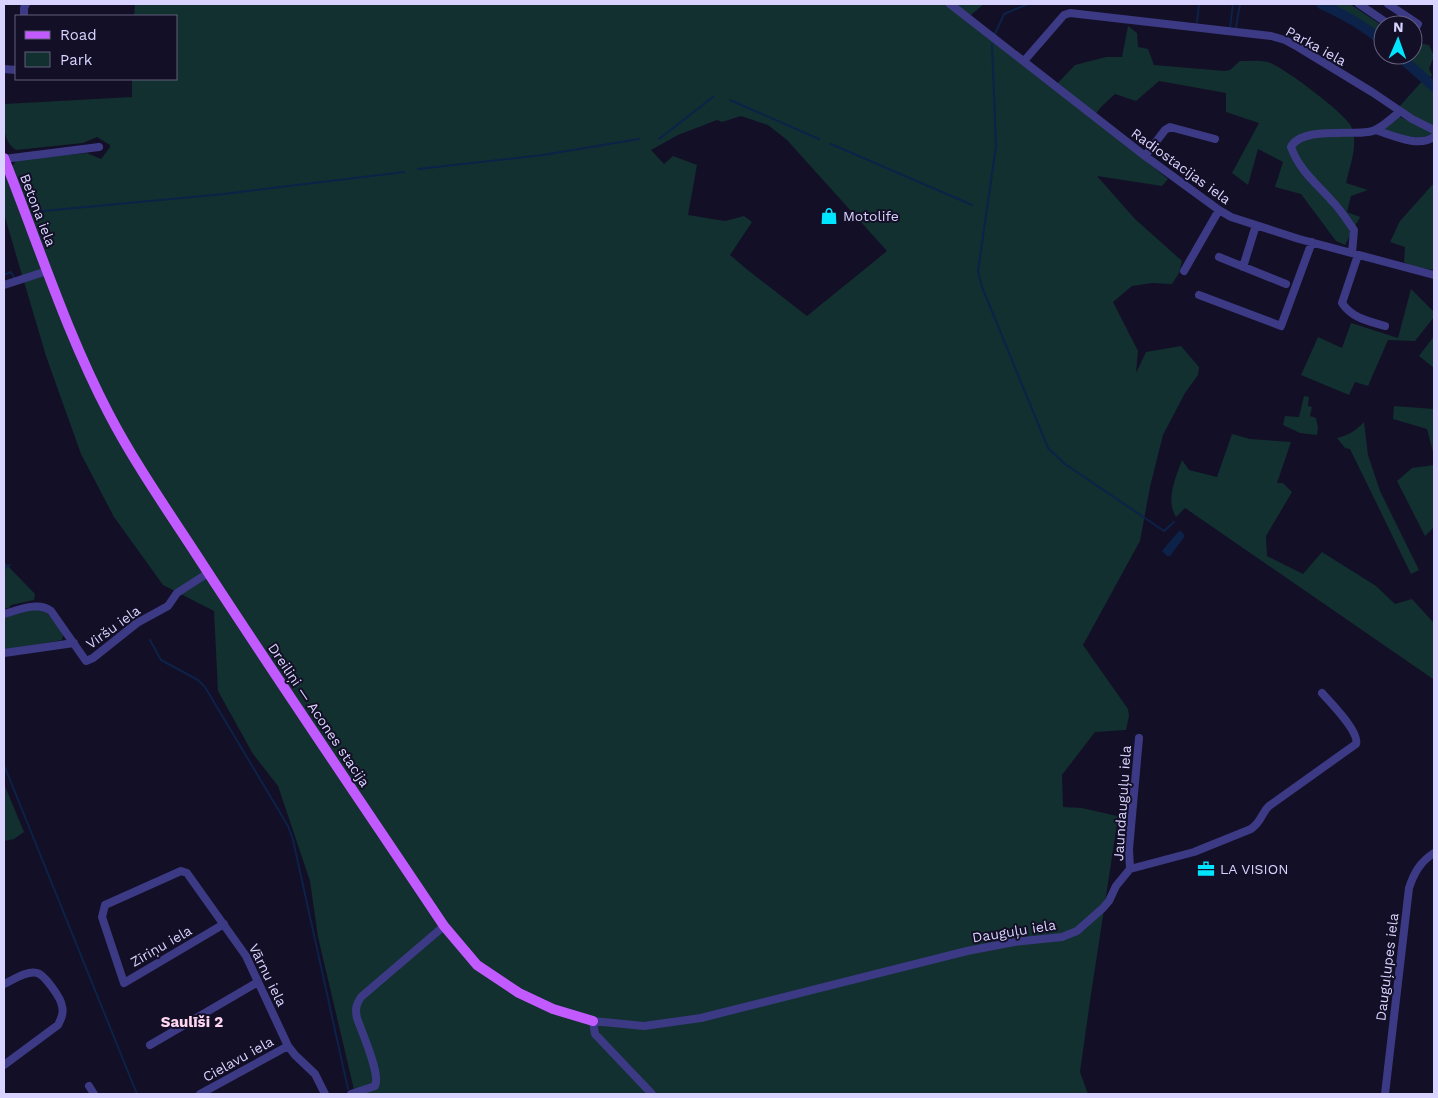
<svg xmlns="http://www.w3.org/2000/svg" width="1438" height="1098" viewBox="0 0 1438 1098" font-family="'Work Sans',sans-serif">
<style>
.green{fill:#12302f;fill-rule:evenodd}
.water{fill:#0c2248}
.lines{fill:none;stroke-linecap:round;stroke-linejoin:round}
.stream{stroke:#0c2248;stroke-width:2}
.river{stroke:#0c2248;stroke-width:10}
.minor{stroke:#3d3a85;stroke-width:8}
.major{stroke:#c25bff;stroke-width:10}
.labels{text-anchor:middle;stroke-width:4;stroke-linejoin:round;paint-order:stroke}
.street-label{font-size:14px;fill:#d9d4ff;stroke:#130f26}
.poi-label{font-size:14px;fill:#d9d4ff;stroke:#130f26;text-anchor:start}
.neighbourhood-label{font-size:15px;font-weight:bold;fill:#ffd6f0;stroke:#130f26}
</style>
<rect width="100%" height="100%" fill="#130f26"/>
<path class="green" d="M135,4H984L972,14L968,22L1053,88L1075,65L1106,57H1122L1128,26L1137,33L1138,47L1148,49L1154,65L1225,71L1230,70L1240,61C1249,61 1259,60 1268,62C1282,66 1345,113 1351,126C1359,144 1350,165 1346,183L1368,190L1351,196L1347,212L1360,217L1345,245L1336,241L1301,194L1275,187L1283,162L1258,149L1248,185L1232,173L1259,123L1226,112V93L1159,81L1136,101L1115,94L1102,106L1092,118L1168,179L1162,186L1097,176L1135,219L1182,261L1179,273L1172,284L1152,283L1132,286L1113,302L1138,351L1136,373L1146,352L1181,346L1199,367L1198,375L1185,393L1163,435L1150,487L1140,541L1083,645L1128,709L1129,716L1126,730L1095,732L1062,775L1063,807L1082,808L1117,816V824L1090,1001L1080,1072L1088,1094H355L318,937L310,881L278,786L253,754L218,691L214,611L163,585L114,517L81,454L46,356L4,214V169L12,166L17,160L87,153L101,159L110,147V145L97,137L83,143L16,150C1,141 4,120 4,104L132,97V79H176V16H134ZM741,116L768,125L787,140L887,251L807,316L749,271L730,255L752,222L744,216L725,221L688,215L697,165L673,156L664,164L651,150L678,135L717,120L722,122Z
M1325,4H1350L1383,26V40C1366,25 1345,13 1325,4Z
M1413,42L1429,45L1434,56L1429,69L1432,75L1429,79L1401,55H1413Z
M1424,79L1434,91V128L1399,107Z
M1396,117H1400L1433,133L1434,134C1417,142 1399,134 1383,129Z
M1434,183V270L1411,266L1404,262L1405,247L1390,242L1400,221Z
M1411,289L1434,312V317L1415,341L1388,340L1368,386L1355,382L1349,395L1301,375L1318,337L1342,348L1351,323L1398,338Z
M1434,336V368L1419,356Z
M1304,396L1309,397L1308,406L1312,407L1310,416L1316,418L1318,428L1317,435L1300,433L1283,425L1285,416L1299,417Z
M1394,406L1434,409V456L1427,429L1393,419Z
M1364,422L1368,455L1380,491L1419,570L1411,574L1350,449L1345,448L1337,438C1347,436 1357,430 1364,422Z
M1232,434L1250,439L1291,442L1277,483H1283L1292,492L1266,536L1267,556L1303,574L1322,552L1376,586L1395,604L1412,599L1433,622L1434,626V678L1433,679L1185,508L1176,517C1165,500 1176,477 1182,460L1189,470L1217,477Z
M1434,465V527L1425,536L1397,481L1412,468Z
M4,558L5,563L35,594L34,600L11,605L9,608L4,609Z
M36,609L46,612L64,633L62,640L4,650V617Z
M4,784L24,832L14,839L4,841Z"/>
<path class="water" d="M1181,531L1185,536L1170,556H1167L1162,551L1178,532Z"/>
<g class="lines">
<path class="stream" d="M1197,22L1199,4
M1236,27L1240,4
M1230,28L1233,4
M995,34L1004,14L1028,4
M992,44L996,146L978,271L982,287L1048,448L1065,464L1164,531L1174,522
M730,100L819,139
M659,139L713,97
M831,144L972,205
M418,169L543,155L639,139
M33,212L224,194L404,172
M4,275L11,272L14,277
M4,568L10,565
M150,640L161,660L198,680L205,687L288,826L293,840L348,1089
M4,765L137,1094"/>
<path class="river" d="M1321,4C1343,14 1365,26 1383,42
M1398,55L1434,87"/>
<path class="minor" d="M950,4L1145,156L1219,210L1231,217L1299,239L1434,275
M1359,4L1390,25
M1388,4L1418,24L1413,33
M24,16V8L26,4
M1024,61L1064,15L1070,13L1271,36L1285,40L1298,47L1372,92L1412,119L1434,130
M4,69L16,70
M1375,130C1392,135 1418,148 1434,137
M1145,156L1165,130L1170,127L1215,139
M4,159L99,147
M1352,253L1354,230C1347,220 1340,209 1332,201C1316,183 1299,170 1291,147C1300,127 1350,135 1368,132C1379,131 1389,120 1397,114L1399,111
M1358,255L1342,303C1352,318 1368,321 1385,326
M1219,257L1286,284
M1243,267L1256,225
M1184,271L1219,210
M4,285L47,271
M1199,295L1281,326L1312,242
M4,614C19,610 38,601 51,611L86,661L93,658L137,623L168,606L177,593L208,573
M4,653L74,643
M1130,869L1129,849L1139,738
M224,924L124,983L102,917L105,905L181,871L187,873L246,956L288,1046L295,1055L315,1074L325,1094
M4,984C13,980 27,970 37,973C44,974 61,998 62,1006C64,1013 61,1019 58,1025L4,1065
M150,1045L258,982
M89,1086L94,1094
M200,1094L288,1046
M351,1094L375,1086C381,1074 362,1033 357,1018C355,1009 356,1005 361,997L444,926
M652,1094L595,1034L593,1021L644,1026L701,1018L967,951L1014,942L1062,937L1077,931L1103,908L1109,901L1116,886L1130,869L1194,852L1251,829C1263,820 1261,813 1269,806L1356,744C1360,732 1330,702 1322,693
M1385,1094L1409,888C1414,873 1420,862 1434,853"/>
<path class="major" d="M4,158C38,243 66,332 109,414C134,462 166,508 196,554C277,679 361,802 444,926L477,965L519,993L553,1009L593,1021"/>
</g>
<defs>
<g id="shop-bare" transform="scale(1.35)"><path d="M-5-2.5h2.3a2.7 3.5 0 0 1 5.4 0H5L5.5 6h-11ZM-1.5-2.5h3a1.5 2.3 0 0 0-3 0Z" fill="#00e5ff" stroke="#130f26" stroke-width="2.5" paint-order="stroke"/></g>
<g id="office-bare" transform="scale(1.35)"><path d="M-6-3h4V-5.5h4V-3h4V5H-6ZM-1-4.5V-3h2v-1.5ZM-6 0V1H6V0Z" fill="#00e5ff" stroke="#130f26" stroke-width="2.5" paint-order="stroke"/></g>
</defs>
<g fill-rule="evenodd">
<use href="#shop-bare" x="829" y="216"/>
<use href="#office-bare" x="1206" y="869"/>
</g>
<g class="labels">
<g class="street-label">
<text transform="translate(1316 46) rotate(29)" y="5">Parka iela</text>
<text transform="translate(1181 166) rotate(36)" y="5">Radiostacijas iela</text>
<text transform="translate(38 210) rotate(69)" y="5">Betona iela</text>
<text transform="translate(113 627) rotate(-36)" y="5">Viršu iela</text>
<text transform="translate(319 715) rotate(56)" y="5">Dreiliņi — Acones stacija</text>
<text transform="translate(1122 803) rotate(-86)" y="5">Jaundauguļu iela</text>
<text transform="translate(1014 931) rotate(-9)" y="5">Dauguļu iela</text>
<text transform="translate(161 946) rotate(-30)" y="5">Zīriņu iela</text>
<text transform="translate(1387 967) rotate(-83)" y="5">Dauguļupes iela</text>
<text transform="translate(268 975) rotate(64)" y="5">Vārnu iela</text>
<text transform="translate(238 1059) rotate(-29)" y="5">Cielavu iela</text>
</g>
<g class="poi-label">
<text x="843" y="221">Motolife</text>
<text x="1220" y="874">LA VISION</text>
</g>
<g class="neighbourhood-label">
<text x="192" y="1027">Saulīši 2</text>
</g>
</g>
<rect width="1438" height="1098" fill="none" stroke="#d9d4ff" stroke-width="10"/>
<rect x="15" y="15" width="162" height="65" fill="#130f26" stroke="#625e7d"/>
<rect x="25" y="31" width="25" height="8" fill="#c25bff" stroke="#625e7d"/>
<text x="60" y="40" font-size="15" fill="#d9d4ff">Road</text>
<rect x="25" y="52" width="25" height="15" fill="#12302f" stroke="#625e7d"/>
<text x="60" y="65" font-size="15" fill="#d9d4ff">Park</text>
<g transform="translate(1398 40) rotate(2)"><circle r="24" fill="#130f26" stroke="#625e7d"/>
<path d="M0-4L9 19L0 12L-9 19Z" fill="#00e5ff"/>
<text y="-8" font-size="14" font-weight="bold" text-anchor="middle" fill="#d9d4ff">N</text>
</g>
</svg>
